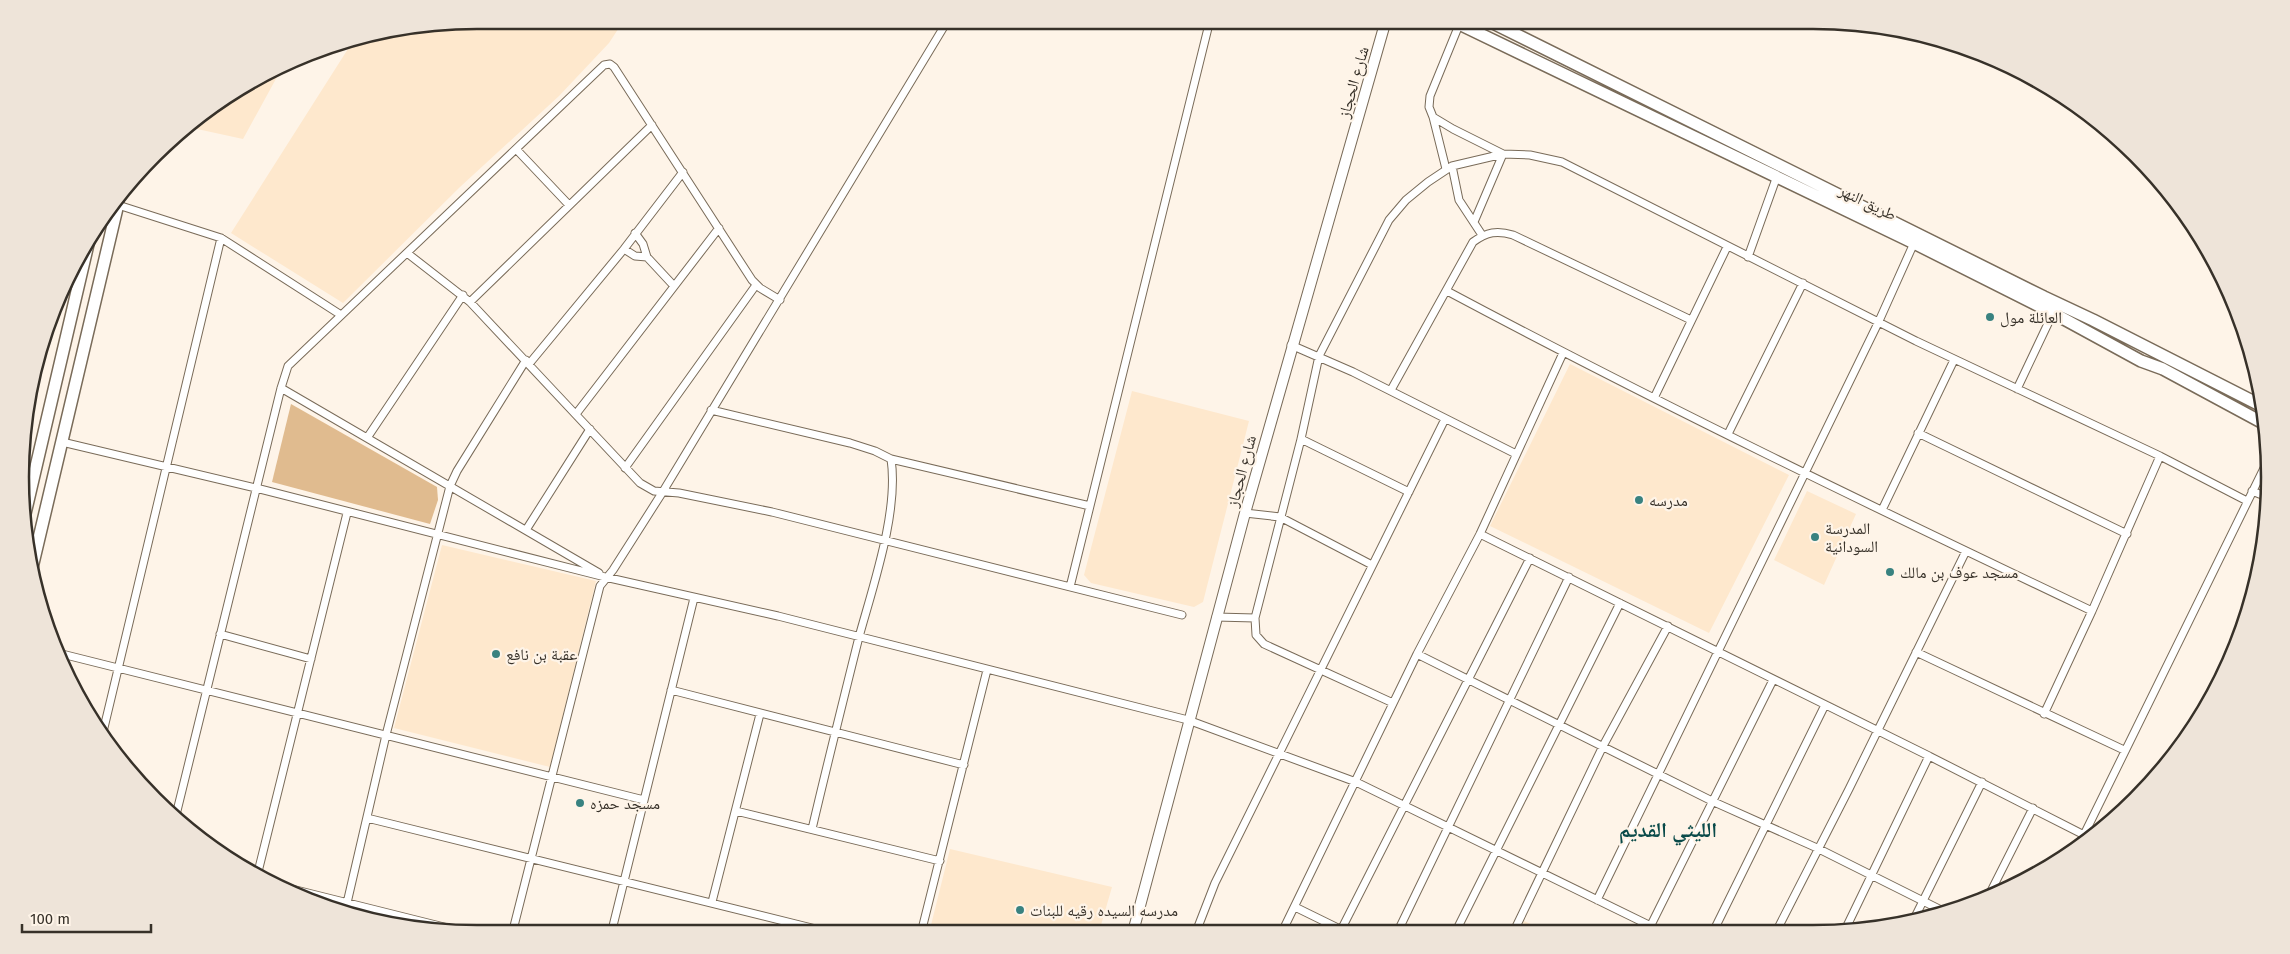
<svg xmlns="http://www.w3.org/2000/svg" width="2290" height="954" viewBox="0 0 2290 954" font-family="'Fira Sans','Noto Naskh Arabic',sans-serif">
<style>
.built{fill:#fee8cd}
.green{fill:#e0bb8f}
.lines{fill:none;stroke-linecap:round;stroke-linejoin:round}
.street-casing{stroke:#796b59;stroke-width:9}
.secondary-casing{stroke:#796b59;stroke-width:12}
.primary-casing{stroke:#796b59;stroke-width:14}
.street{stroke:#fff;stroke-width:7}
.secondary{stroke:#fff;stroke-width:10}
.primary{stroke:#fff;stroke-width:11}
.poi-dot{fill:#398280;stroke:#fef4e8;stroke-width:2}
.labels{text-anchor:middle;stroke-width:4.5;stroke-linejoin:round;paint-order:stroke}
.street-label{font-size:16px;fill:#373129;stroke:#fef4e8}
.poi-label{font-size:16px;fill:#373129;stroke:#fef4e8;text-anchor:start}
.district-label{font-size:21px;font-weight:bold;fill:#094a49;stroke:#fef4e8}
.rim{fill:none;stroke:#373129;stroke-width:2.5}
</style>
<rect width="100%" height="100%" fill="#fef4e8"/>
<path class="built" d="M477,20H624L609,43L559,96L460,187L343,303L231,233L353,41Z
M283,66L243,139L188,127L248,81Z
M1570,364L1789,475L1709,633L1490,526Z
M1132,391L1249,421L1203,602L1194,607L1091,583L1084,575Z
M1807,491L1856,514L1824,585L1774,560Z
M442,545L596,581L550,767L394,728Z
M950,849L1112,887L1099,932L929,933Z
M1524,921L1546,931H1520Z"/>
<path class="green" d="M291,404L437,487L438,500L430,524L272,482Z"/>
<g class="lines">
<g class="street-casing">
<path id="street" d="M1459,25L1430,96L1429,107L1433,117L1453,129L1503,154L1474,222
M1433,117L1446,169
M516,149L569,205
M1452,166L1459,200L1482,235
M118,205L221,238L341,315
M635,233L643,244L647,257L674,286
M624,249L635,256L647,257
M407,253L470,302L640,483L654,491L679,493L772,512L1182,615
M1748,257L1777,176
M1447,291C1659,404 1875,508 2092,611L2160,456
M470,302L652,125
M1291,345L1353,372L1516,454
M529,364L624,249L683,172
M281,388L599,573
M2017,389L2053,313
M1391,390L1473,242C1487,232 1497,230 1513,235L1691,320
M1654,398L1727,247
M711,410L850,443L875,451L891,459C899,511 873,586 859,637C843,701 827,765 812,829
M576,414L719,228
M1918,433L2127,534
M1728,434L1803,283
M367,438L463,295
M1301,439L1409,492
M62,442L256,488L605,577L778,616L1188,720L1356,782L1661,931
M891,459L1090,506
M625,468L756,285
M2252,491L2267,497
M1882,510L1954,360
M1245,513L1280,517L1372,565
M526,530L590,429
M1480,534L1929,756
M1070,587L1210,20
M1216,617L1255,618
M220,634L311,659
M1916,652L2124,750
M62,654L644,800
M1417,654L1714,802L1817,848L1943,911
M671,690L964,765
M1393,703L1264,644L1256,635L1255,618L1301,439L1319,356L1389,220L1406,200L1428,182L1452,166L1503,154L1530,155L1562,162L1916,341L2160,456L2247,501
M2044,714L2092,611
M103,732L221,238
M736,811L940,861
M367,818L832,933
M175,819L281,388L288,366L604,65L610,64L614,67L752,280L760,288L780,300
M2078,847L2269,458
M257,876L347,513
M276,885L460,931
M1987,899L2033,808
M1597,900L1879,321L1914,243
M712,902L760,714
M347,903L386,735L450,486L457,471L526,360
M1295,907L1344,931
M1914,919L1982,782
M1714,930L1825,705
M1777,930L1849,789L1966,551
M1845,930L1929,756L2092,839
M1398,931L1569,577
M1456,931L1620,603
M1514,931L1603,746L1668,626
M1648,931L1773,680
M1196,932L1215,883L1445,419
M1282,932L1417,654L1480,534L1563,353
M1340,932L1530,558
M921,933L987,670
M512,934L600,586L613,570L662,493L948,20
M611,934L694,598"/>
</g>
<g class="secondary-casing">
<path id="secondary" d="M1133,932L1245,513L1386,20"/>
</g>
<g class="primary-casing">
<path id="primary" d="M1451,20L1914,243L2053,313L2141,361L2163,369L2265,424
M1487,20L2044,297L2093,320L2262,406
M24,518L89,240
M31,572L118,204"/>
</g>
<use href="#street" class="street"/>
<use href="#secondary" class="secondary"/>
<use href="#primary" class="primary"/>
</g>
<g class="poi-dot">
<circle cx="1990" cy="317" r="5"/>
<circle cx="1639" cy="500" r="5"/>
<circle cx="1815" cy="537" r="5"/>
<circle cx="1890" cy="572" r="5"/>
<circle cx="496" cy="654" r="5"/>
<circle cx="580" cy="803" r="5"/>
<circle cx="1020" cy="910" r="5"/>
</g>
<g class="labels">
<g class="street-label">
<text transform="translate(1353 82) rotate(-74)" y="6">شارع الحجاز</text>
<text transform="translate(1868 202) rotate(26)" y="6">طريق النهر</text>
<text transform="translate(1241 471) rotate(-75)" y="6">شارع الحجاز</text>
</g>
<g class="poi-label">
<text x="2000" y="323">العائلة مول</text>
<text x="1649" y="506">مدرسه</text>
<text x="1825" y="534">المدرسة<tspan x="1825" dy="18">السودانية</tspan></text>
<text x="1900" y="578">مسجد عوف بن مالك</text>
<text x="506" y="660">عقبة بن نافع</text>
<text x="590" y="809">مسجد حمزه</text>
<text x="1030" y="916">مدرسه السيده رقيه للبنات</text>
</g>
<g class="district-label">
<text x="1668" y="837">الليثي القديم</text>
</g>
</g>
<path d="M0 0H2290V954H0ZM477 29H1813A448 448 0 0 1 2261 477V477A448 448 0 0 1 1813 925H477A448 448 0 0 1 29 477V477A448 448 0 0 1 477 29Z" fill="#eee4d9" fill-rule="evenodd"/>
<path class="rim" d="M477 29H1813A448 448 0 0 1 2261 477V477A448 448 0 0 1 1813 925H477A448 448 0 0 1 29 477V477A448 448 0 0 1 477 29Z"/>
<path d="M22 924v8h129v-8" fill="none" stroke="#373129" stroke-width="2.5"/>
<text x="30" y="924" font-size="15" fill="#373129" stroke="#fef4e8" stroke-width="4" paint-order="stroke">100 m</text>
</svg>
